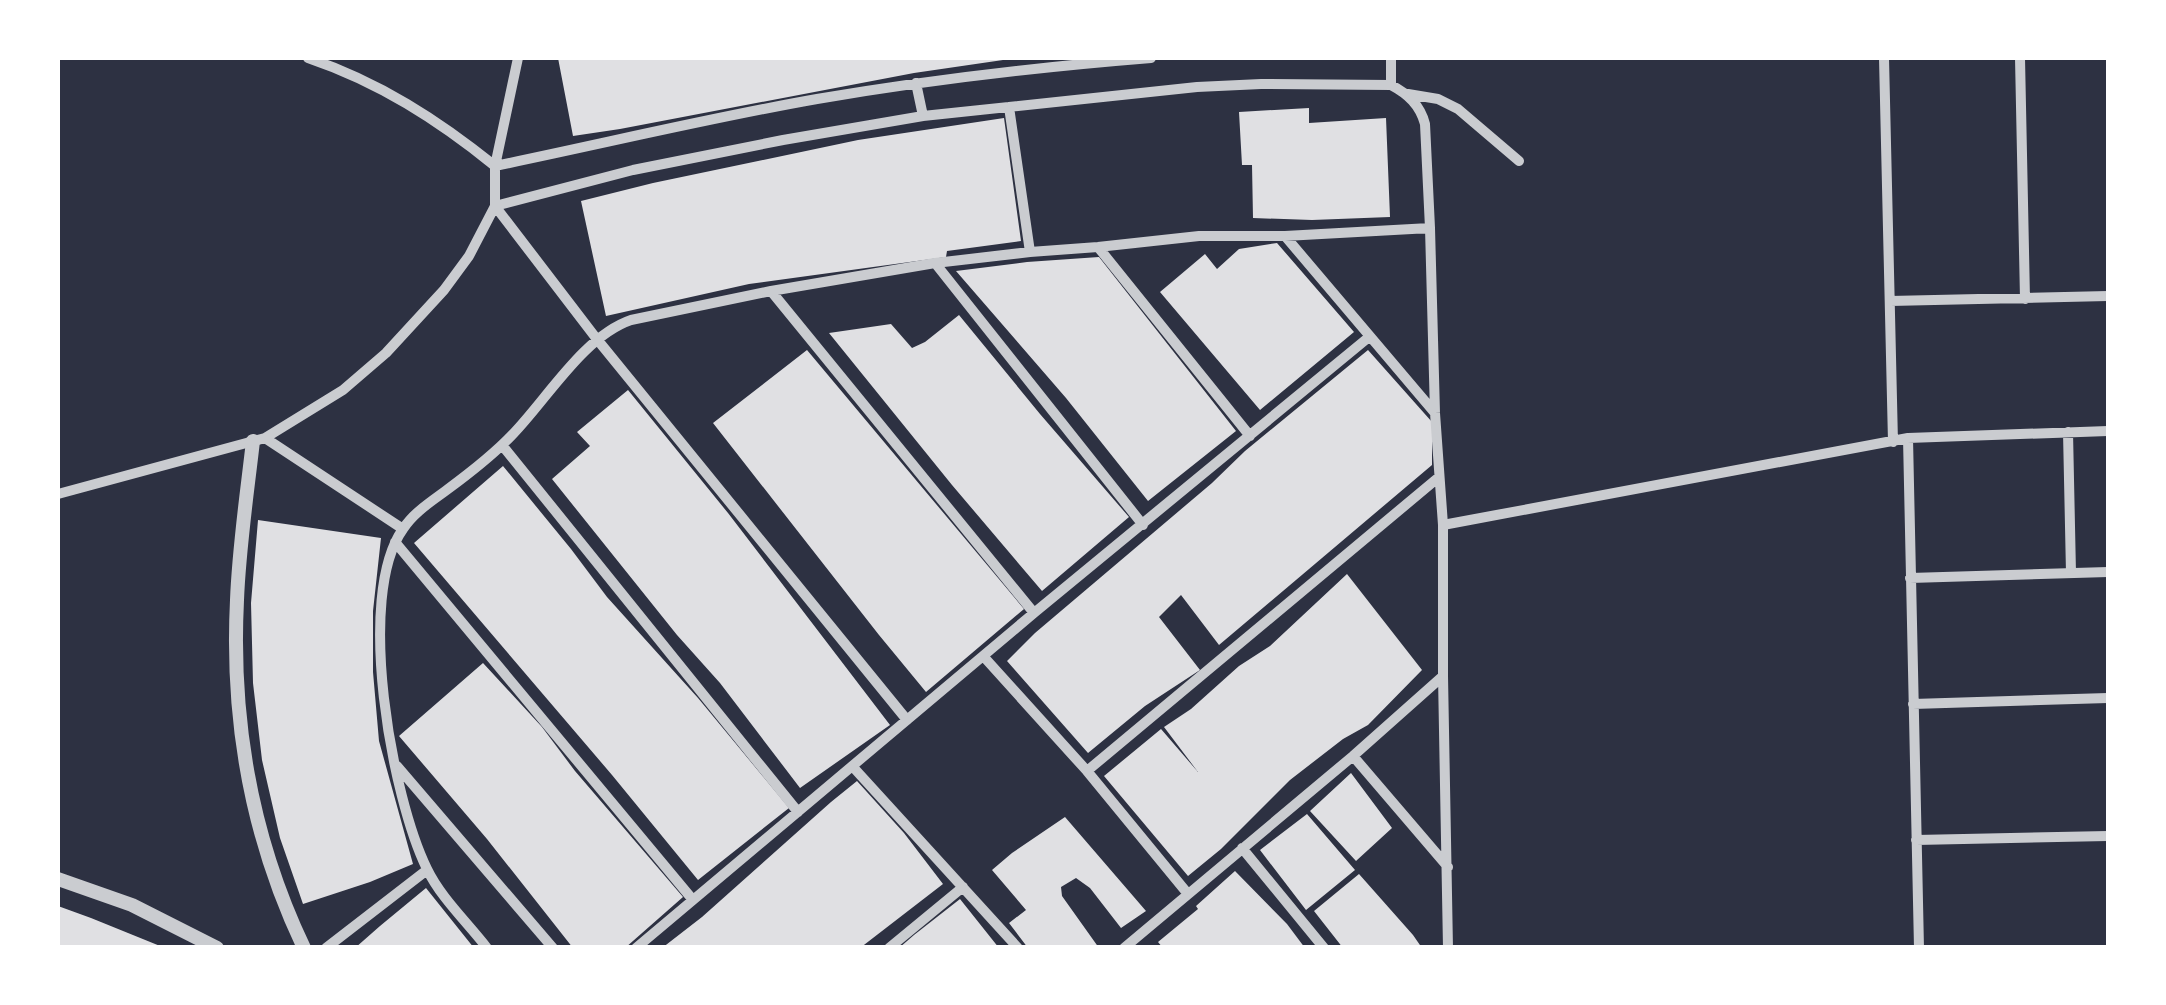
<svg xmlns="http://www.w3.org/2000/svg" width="2166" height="1005" viewBox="0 0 2166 1005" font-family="Barlow,sans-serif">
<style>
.building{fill:#e0e0e3}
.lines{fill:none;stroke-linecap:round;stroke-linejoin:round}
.minor{stroke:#caccd0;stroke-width:10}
.tertiary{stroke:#caccd0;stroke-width:14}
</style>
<rect width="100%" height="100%" fill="#2d3142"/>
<path class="building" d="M558,58H1003V60L914,73L620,129L573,136Z
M1309,108V123L1386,118L1390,217L1312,220L1253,218L1252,165H1242L1239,112Z
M1004,118L1021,241L947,251L946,257L749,284L606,316L581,201L653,183L858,140Z
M1277,243L1354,332L1260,410L1160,292L1205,254L1217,269L1239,249Z
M1099,257L1236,431L1148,501L1066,398L956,271L1027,262Z
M959,315L1040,414L1129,517L1042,591L952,485L829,333L891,324L912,348L925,342Z
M807,350L1024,609L926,692L879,635L713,423Z
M1368,350L1432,422V465L1219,645L1181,595L1159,617L1200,670L1145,706L1088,753L1007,661L1035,633L1212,483L1245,451Z
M628,390L728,513L890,725L800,788L720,683L677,635L552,479L590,446L577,432Z
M503,466L571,549L607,597L698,698L789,808L698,880L612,775L414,543Z
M258,520L381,538L373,611V672L379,741L413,864L370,882L303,904L280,838L262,760L253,683L251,603Z
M1347,574L1422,670L1368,725L1343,739L1290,780L1221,849L1188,876L1104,776L1161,729L1198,772L1164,727L1191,709L1239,666L1270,646Z
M483,663L542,727L575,771L683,897L625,948H573L487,839L399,736Z
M1351,773L1392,828L1356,861L1310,811Z
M857,781L904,833L943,884L860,948H662L702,917L831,802Z
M1307,814L1355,870L1306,910L1260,850Z
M1065,817L1146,911L1121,928L1090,888L1076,878L1061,887L1062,896L1099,948H1028L1009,923L1026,910L992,870L1012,853Z
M1235,871L1287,924L1305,948H1163L1158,942L1198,909L1196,906Z
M1359,874L1413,935L1422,948H1343L1314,911Z
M426,888L474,948H355L380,926Z
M960,899L999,948H899L914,935Z
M58,906L91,918L165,948H58Z"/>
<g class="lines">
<path class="minor" d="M308,58C379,82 438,120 495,166
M1391,58V85
M1884,58L1893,442
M2020,58L2025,299
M916,83L923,116
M1408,94L1438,99L1458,109L1519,161
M1009,107L1030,252
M495,166C602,144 709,118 817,99C928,80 1039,67 1151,58
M495,206L633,170L783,140L923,116L1197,87L1261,84L1391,85C1408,94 1420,105 1425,124L1430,228L1435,413L1443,525V676L1448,948
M495,206L596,338L907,720
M1285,236L1435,413
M1098,247L1250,436
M935,263L1143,525
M771,291L1034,613
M1890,301L2108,296
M2068,432L2071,573
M265,438L403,529
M1908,438L1919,948
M502,445L798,812
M58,494L265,438L343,390L386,353L444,290L469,256L495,206V166L518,58
M1443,525L1908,438L2108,431
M395,542L693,900
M1910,578L2108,572
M984,657L1087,771L1188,894
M1913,704L2108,698
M1353,756L1448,867
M397,766L553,948
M853,767L1018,948
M1087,771L1439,477
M1916,840L2108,836
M1242,848L1324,948
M326,948L427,870
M487,948C467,922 441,898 427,869C392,798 355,596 403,529C414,512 432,501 448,489C471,472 493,455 512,435C547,399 584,336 631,320L771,291L935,263L1030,252L1098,247L1199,236H1285L1430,228
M636,948L1034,613L1369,337
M889,948L963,887
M1124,948L1353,756L1443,676"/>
<path class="tertiary" d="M253,441C247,494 239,547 237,600C231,720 252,839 304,948
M58,879L132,905L217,948"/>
</g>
<rect width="2166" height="1005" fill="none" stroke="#ffffff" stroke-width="120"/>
</svg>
